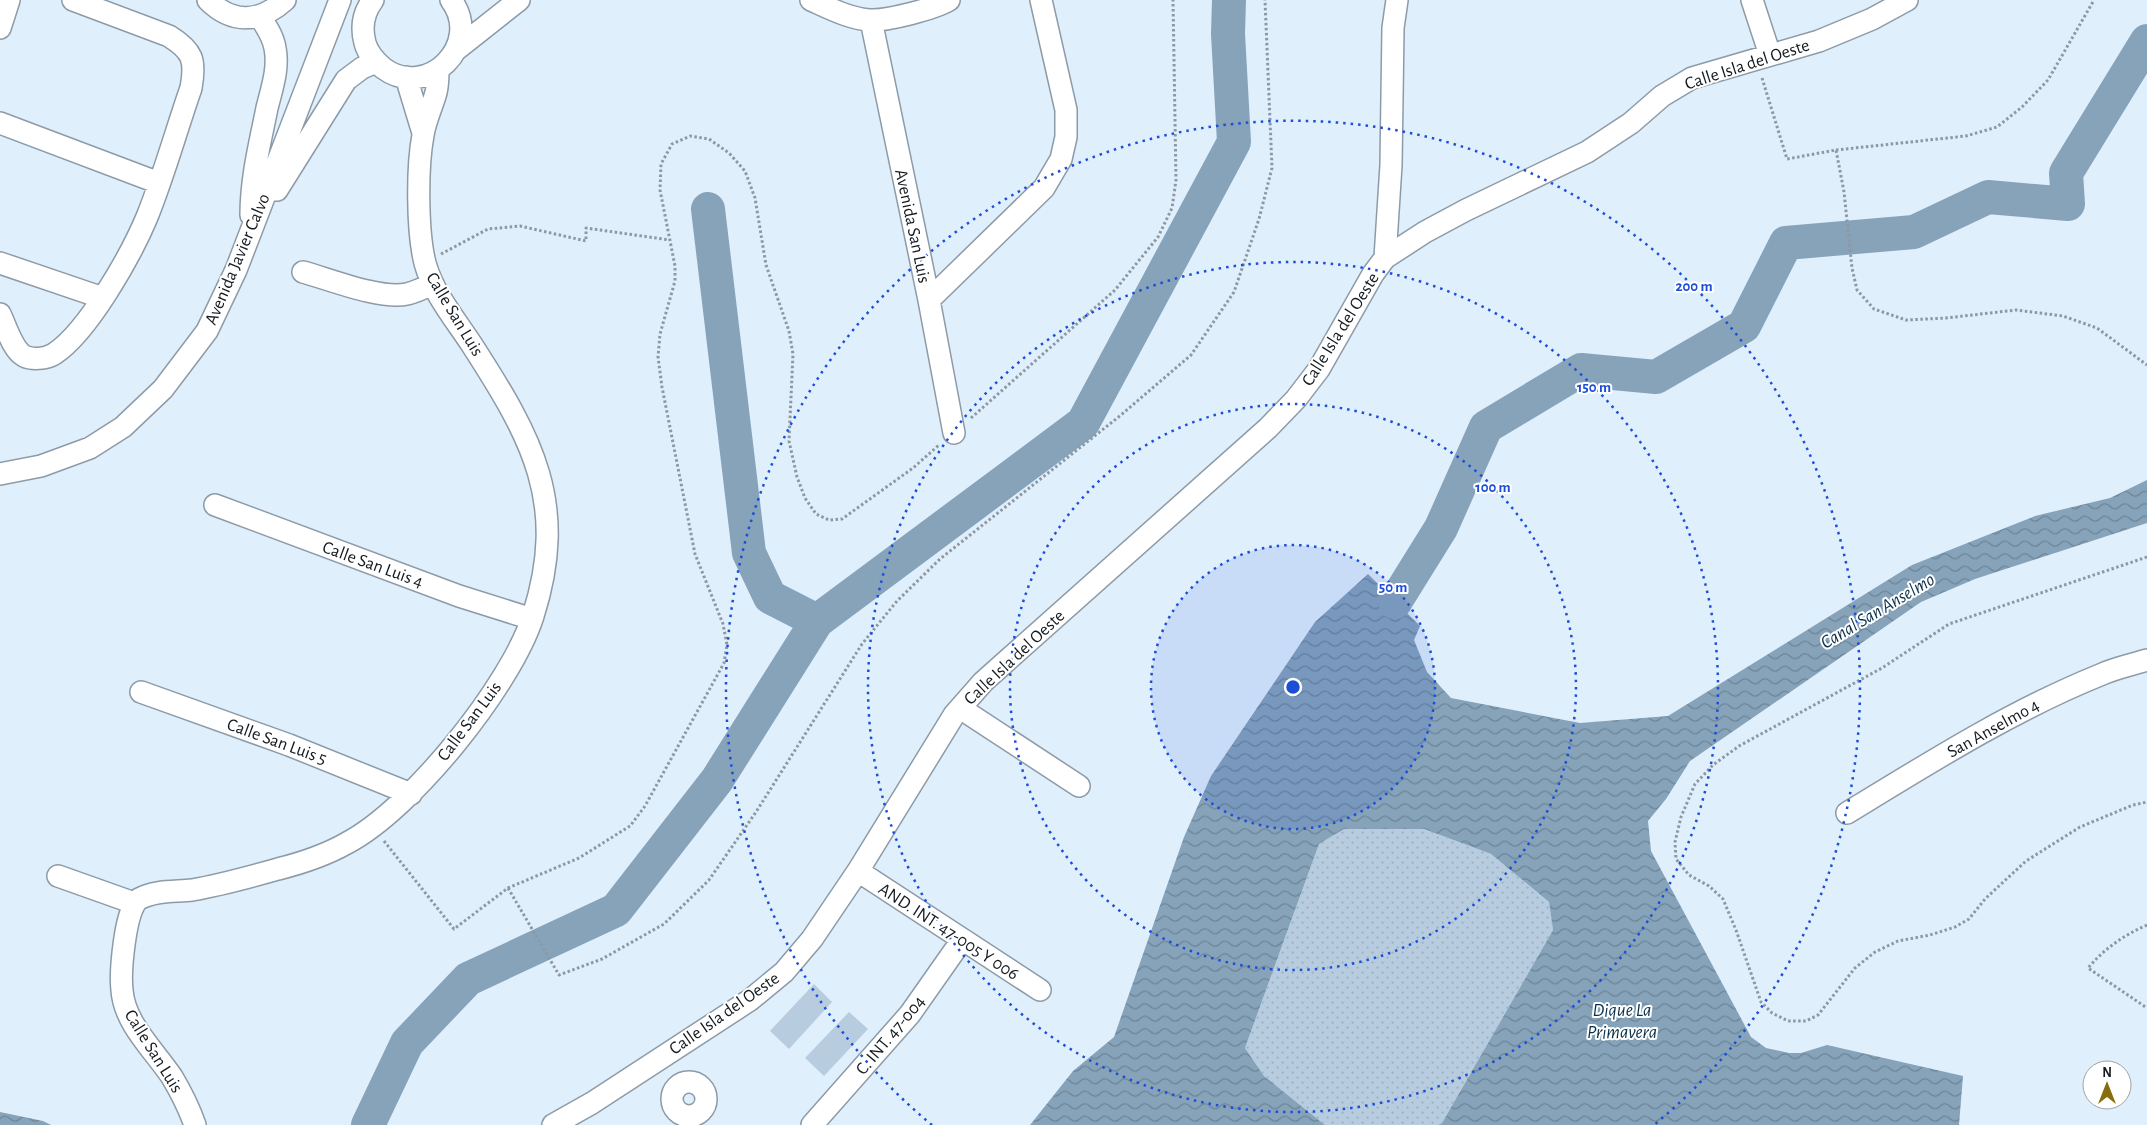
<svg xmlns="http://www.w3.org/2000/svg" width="2147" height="1125" viewBox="0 0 2147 1125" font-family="'Alegreya Sans',sans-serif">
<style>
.grass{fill:url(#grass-dots)}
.pitch{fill:#b7cddf}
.water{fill:url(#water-waves)}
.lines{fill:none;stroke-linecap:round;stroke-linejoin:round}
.river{stroke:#86a3ba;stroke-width:34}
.minor-casing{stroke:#8c9ba7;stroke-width:24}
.path{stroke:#8d98a2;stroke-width:3;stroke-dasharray:2.5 2.5;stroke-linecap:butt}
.minor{stroke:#fff;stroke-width:21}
.ring{fill:none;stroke:#1d4ed8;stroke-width:2.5;stroke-dasharray:2.5 5}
.labels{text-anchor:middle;stroke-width:4;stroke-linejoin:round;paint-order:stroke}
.street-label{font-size:18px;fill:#141a1e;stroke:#fff}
.water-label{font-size:19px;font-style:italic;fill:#0b314a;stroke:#fff}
.centre{fill:#1d4ed8;stroke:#fff;stroke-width:2.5}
.ring-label{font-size:15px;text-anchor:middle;font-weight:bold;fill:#1d4ed8;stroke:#fff;stroke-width:4;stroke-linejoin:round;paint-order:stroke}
</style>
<defs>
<pattern id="grass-dots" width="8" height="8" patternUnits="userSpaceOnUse" patternTransform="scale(1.25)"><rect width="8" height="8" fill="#b7cddf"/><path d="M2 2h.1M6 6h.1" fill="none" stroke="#9cafbf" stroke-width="1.8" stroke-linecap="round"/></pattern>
<pattern id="water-waves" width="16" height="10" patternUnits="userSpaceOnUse" patternTransform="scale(1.25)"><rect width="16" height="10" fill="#86a3ba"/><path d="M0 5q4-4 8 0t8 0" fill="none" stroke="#6c8497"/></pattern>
</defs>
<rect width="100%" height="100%" fill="#e0effc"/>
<path class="grass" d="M1344,829H1424L1491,854L1549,902L1553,930L1442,1123L1438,1125H1325L1264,1076L1245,1048L1319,844Z"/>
<path class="pitch" d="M814,984L832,1002L789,1049L770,1031Z
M849,1012L868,1029L824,1076L805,1058Z"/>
<path class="water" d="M2147,480V523L1975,579L1921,602L1690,761L1666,799L1648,821L1651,851L1751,1037L1766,1048L1789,1053H1801L1827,1045L1963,1076L1959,1125H1438L1442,1123L1553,930L1549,902L1491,854L1424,829H1344L1319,844L1245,1048L1264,1076L1325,1125H1030L1073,1071L1114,1037L1184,837L1211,776L1315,622L1368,574L1420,626L1414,640L1427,672L1451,698L1580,723L1668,716L1912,565L2035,516L2110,498Z
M0,1112L43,1121L51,1125H0Z"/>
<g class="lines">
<path class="river" d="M708,209L749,553L770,597L817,621L1083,423L1234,142L1228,34L1229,0
M1395,602L1441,528L1486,427L1581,370L1656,377L1744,326L1786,243L1914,232L1988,197L2068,204L2066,173L2147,41
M368,1125L407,1043L468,979L616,910L717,780L817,621"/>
<g class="minor-casing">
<path id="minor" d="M208,0C232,24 260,23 285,0
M373,0C363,13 361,28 365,43C368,54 375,61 383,68C427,101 484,44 451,0
M811,0C829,8 850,19 870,20C887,21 934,9 949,0
M1752,0L1770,55
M871,20L929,300L954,433
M0,28L9,0
M457,49L519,0
M406,77L423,133
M0,123L159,183
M277,190L346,80L362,68L376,62
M251,215C251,178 260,143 267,108C272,88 279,68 275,48C273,36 266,26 260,17
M1385,258L1391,165L1393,28L1397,0
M0,263L103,298
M303,272C329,279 381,300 407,294C415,292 424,288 432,284
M929,300L1044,188L1061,159L1066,137V110L1041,0
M0,314C6,326 12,349 24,356C32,360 46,359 54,354C88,332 131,255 147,217C164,175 176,131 191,88C196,60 193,51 169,36L73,0
M0,474L41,466L90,448L123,427L163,389L207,331L236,270L340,0
M215,505L459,596L532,619
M141,692L289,745L411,794
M960,708L1079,786
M1847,813C1929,763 2011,711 2100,675C2115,668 2131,665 2147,660
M858,871L1040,990
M58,876L134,903
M672 1099a17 17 0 1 1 34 0a17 17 0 1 1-34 0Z
M195,1125C189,1108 181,1092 172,1077C154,1050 124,1023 122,990C120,973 125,907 139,899C155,890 176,892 192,890C221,885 250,877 278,869C302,863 326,855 347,843C412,809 511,685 533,616C569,503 532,438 472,345C455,319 433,293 425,263C417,231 417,167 423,135C425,122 431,109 435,96C438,88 438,79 438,70
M553,1125L592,1103L750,1000L784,972L812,939L858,871L954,715L983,682L1002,665L1268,428L1296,399L1319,369L1373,274L1385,258L1425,232L1466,210L1587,152L1631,123L1662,96L1692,78L1819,41L1872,19L1907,0
M812,1125L910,1014L962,940"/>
</g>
<path class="path" d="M1762,78L1787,159L1836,150L1844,192L1852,268L1857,290L1874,309L1906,320L1946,318L2016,310L2063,316L2097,328L2147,365
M1836,150L1966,136L1997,127L2022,107L2048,80L2094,0
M441,254L488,229L520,226L586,241V228L670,240
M971,418L1115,290L1158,237L1172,208L1176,180L1173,0
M2147,557L1949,624L1882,668L1739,746L1713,765L1695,784L1681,817L1675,842L1676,859L1689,875L1709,886L1723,899L1736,930L1761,1002L1772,1013L1788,1021H1806L1818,1015L1855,968L1875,952L1898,941L1930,935L1955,927L1969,919L1985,899L2026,861L2080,827L2133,805L2147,802
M384,841L454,929L508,888L579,858L630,826L645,806L724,663L727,645L723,624L695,554L662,387L658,357L660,334L675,281V266L660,190L661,164L672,144L690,136L709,139L729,153L745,171L755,198L766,265L789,331L793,354L789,441L797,477L805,498L816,514L829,520L842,519L913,468L939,445
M508,888L559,975L602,959L664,924L709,880L756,812L862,644L897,601L940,559L1121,415L1191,355L1234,292L1259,219L1272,168L1265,0
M2147,925C2124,935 2104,949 2088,968L2147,1008"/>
<use href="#minor" class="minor"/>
</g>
<circle cx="1293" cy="687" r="142" fill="#1d4ed8" fill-opacity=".12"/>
<g class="ring">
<circle cx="1293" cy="687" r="142"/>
<circle cx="1293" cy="687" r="283"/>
<circle cx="1293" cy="687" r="425"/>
<path d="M932 1125A567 567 0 1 1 1654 1125"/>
</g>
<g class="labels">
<g class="street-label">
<text transform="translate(1747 64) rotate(-18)" y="6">Calle Isla del Oeste</text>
<text transform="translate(913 226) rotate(78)" y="6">Avenida San Luis</text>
<text transform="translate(237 259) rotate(-67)" y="6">Avenida Javier Calvo</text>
<text transform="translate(455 314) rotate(59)" y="6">Calle San Luis</text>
<text transform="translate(1340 329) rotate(-58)" y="6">Calle Isla del Oeste</text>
<text transform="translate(373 564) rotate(20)" y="6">Calle San Luis 4</text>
<text transform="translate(1014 657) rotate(-43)" y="6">Calle Isla del Oeste</text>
<text transform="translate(469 721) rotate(-53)" y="6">Calle San Luis</text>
<text transform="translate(1993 728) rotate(-29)" y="6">San Anselmo 4</text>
<text transform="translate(277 741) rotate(20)" y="6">Calle San Luis 5</text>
<text transform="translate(949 931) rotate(33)" y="6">AND. INT. 47-005 Y 006</text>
<text transform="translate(724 1013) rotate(-35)" y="6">Calle Isla del Oeste</text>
<text transform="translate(890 1035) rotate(-50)" y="6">C. INT. 47-004</text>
<text transform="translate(154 1051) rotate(58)" y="6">Calle San Luis</text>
</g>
<g class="water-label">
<text transform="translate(1877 610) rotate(-31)" y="7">Canal San Anselmo</text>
<text x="1622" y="1016">Dique La<tspan x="1622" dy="22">Primavera</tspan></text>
</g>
</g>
<circle cx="1293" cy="687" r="8" class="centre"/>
<g class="ring-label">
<text x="1694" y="291">200 m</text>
<text x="1594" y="392">150 m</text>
<text x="1493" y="492">100 m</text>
<text x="1393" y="592">50 m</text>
</g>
<g transform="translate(2107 1085)"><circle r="24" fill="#ffffff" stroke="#a1a3a5"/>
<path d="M0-4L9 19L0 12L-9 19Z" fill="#866e0d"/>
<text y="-8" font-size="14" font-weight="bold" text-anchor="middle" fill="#141a1e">N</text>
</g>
</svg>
